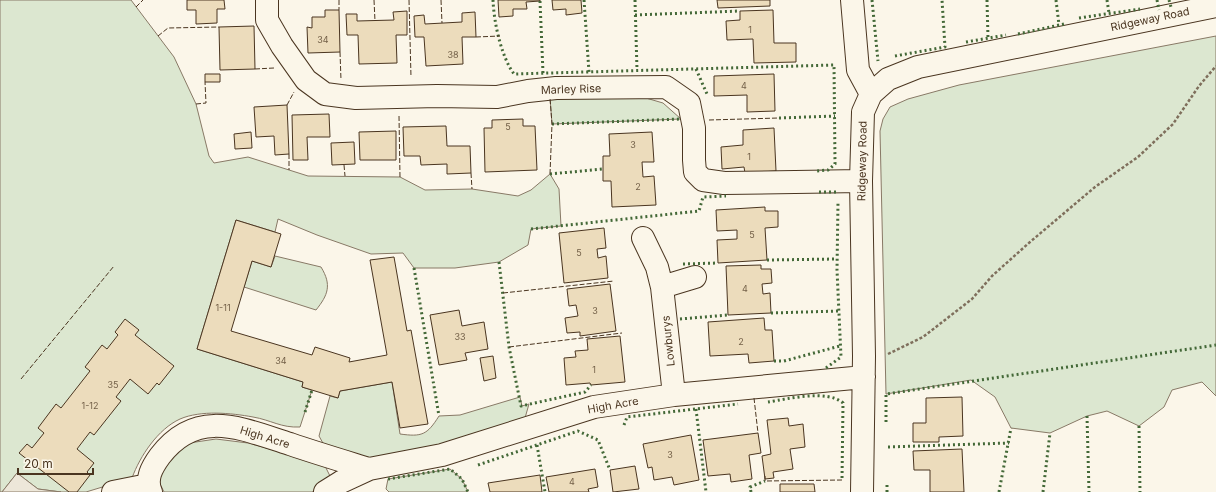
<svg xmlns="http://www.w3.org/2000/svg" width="1216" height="492" viewBox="0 0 1216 492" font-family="Inter,sans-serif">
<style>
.green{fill:#dce7d0;stroke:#887966}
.parking{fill:#ede7d9;stroke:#887966}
.building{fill:#ecdcbc;stroke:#4a3520}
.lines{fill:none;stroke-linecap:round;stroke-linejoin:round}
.minor-casing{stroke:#4a3520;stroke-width:24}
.path{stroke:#7f6f5c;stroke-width:2.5;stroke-dasharray:3 2;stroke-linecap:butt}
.minor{stroke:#fbf6e9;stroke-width:22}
.hedge{stroke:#436837;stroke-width:3;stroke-dasharray:2 3;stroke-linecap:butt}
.fence{stroke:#4a3520;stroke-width:1;stroke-dasharray:5 2;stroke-linecap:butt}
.labels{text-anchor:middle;stroke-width:3;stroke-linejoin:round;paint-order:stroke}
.number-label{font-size:9px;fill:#725f47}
.street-label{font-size:11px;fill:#4a3520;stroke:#fbf6e9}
</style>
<rect width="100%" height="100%" fill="#fbf6e9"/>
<path class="green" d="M0,0H131L174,57L196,104L209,156L214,163L248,157L308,176L400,177L425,190L472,189L518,196L531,190L550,174L559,189L561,226L531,229L528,245L499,262L455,268H414L403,253L371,254L317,235L278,219L275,232L236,220L197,349L303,382L302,387L312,390L300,427C281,428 271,420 253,417C231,413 201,410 180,419C158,429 140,456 132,478L86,492H61L38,489L17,473L2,492H0Z
M1216,36V396L1202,382L1172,390L1164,407L1139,426L1107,411L1087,416L1050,433L1011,428L995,397L971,380L886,394L880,131L883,119L890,107L908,99L959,85Z
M639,96L663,103L681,119L552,124L550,98Z
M275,256L321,267C332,285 328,295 316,310L244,287L252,261L271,267Z
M392,382L400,434C422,437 427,435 439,416L460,415L520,397L522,406L529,404L525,418L458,444L371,460L324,445L319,436L330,396L338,398L340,391Z
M216,439L248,443L324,464L330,476L320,487L312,492H164L159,482L166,460L189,443Z
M450,469L462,479L468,492H389L386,489L388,479Z"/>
<path class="parking" d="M17,473L38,489L61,492H2Z"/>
<path class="building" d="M187,0H224L225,9H217V23L196,24V10H187Z
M498,0H540V1L526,2L527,9H513V16L499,17Z
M552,0H581L582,13L566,15V9L553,10Z
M717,0H770V6L718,8Z
M325,10H339L340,52L308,53L307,27L312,28V17H325Z
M773,10L774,43H796V62L754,63L753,39L727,40L726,21L740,20V11Z
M407,11V35H396L397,63L359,64L358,35H347L346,14H357V21L394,20L393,12Z
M475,12L476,37H462L463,64L426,66L424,37H415L414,16L424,15L425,24L462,22V13Z
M254,26L255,69L220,70L219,27Z
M205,74H220V82H205Z
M774,74L775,111L747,112V95L714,96V76Z
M287,105L289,154L275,155L274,136L256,137L254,107Z
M329,114L330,137H307L308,160H293L292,115Z
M523,119V126H535L537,170L485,172L484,128H492V120Z
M446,126L447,146H470L471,173L447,174V164L421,165L420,156H404L403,127Z
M774,128L776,171L745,173L744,167L722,169L721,147L743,145V130Z
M396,131V160H360L359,132Z
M251,132L252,148L235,149L234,134Z
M652,132L654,162H642L643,177L654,176L656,205L612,207L611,181H603V156H610L609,134Z
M354,142L355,164L332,165L331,143Z
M765,207V211H778V227L765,228L767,260L718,263L717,240L737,239V230L717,231L716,210Z
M236,220L281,234L271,267L252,261L231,331L312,355L315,347L350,358L349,362L387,355L370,260L394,257L407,331L411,330L428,424L400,428L392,382L340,391L338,398L302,387L303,382L197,349Z
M604,228L606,248L597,249L598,258L606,256L608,278L564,283L559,233Z
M761,265V269H771L772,283L762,284L763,294L770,293L771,313L728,315L726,266Z
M610,284L616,331L580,336V332L567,333L565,318L578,316L576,305L569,306L567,289Z
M459,310L462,326L484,322L488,349L465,353L467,360L439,365L430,315Z
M764,318L765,330H772L774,361L749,363L748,354L710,356L708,322Z
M125,319L139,330L135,335L174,366L159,385L157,383L148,394L130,379L116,397L121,401L94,435L90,432L77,449L94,463L87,472L90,475L77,492H69L19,453L27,444L32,448L44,433L38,428L56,404L61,408L90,371L85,367L102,345L107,349L118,335L115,332Z
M620,336L625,382L591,385L590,383L566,385L564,358L576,357L575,351L588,350L587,339Z
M493,356L496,378L484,381L480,358Z
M962,397L963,436L939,437V442H913V423H926V398Z
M788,418L789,426L803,424L805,447L790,449L793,469L773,472L774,478L765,479L762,456L771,454L767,420Z
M758,433L761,453L749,455L752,479L731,482L730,474L708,476L703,440Z
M691,435L699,480L674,485L672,477L654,480L652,467L648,468L643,444Z
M962,449L964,492H930V470H914L913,451Z
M635,466L639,489L613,492L610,470Z
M595,469L598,487L588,489L589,492H549L546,477Z
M540,475L542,492H490L488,483Z
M780,484H814L815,492H780Z"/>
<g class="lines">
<g class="minor-casing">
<path id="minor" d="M267,0V20L282,46L306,80L325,94L356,98L437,96L497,97L528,91L556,88L666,87L689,103L694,128V160L695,172L703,180L724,183L861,181
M852,0L858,70L871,94
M643,238L657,267L662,287L674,395
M662,287L695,277
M113,492L148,485
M151,492C145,479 152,467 160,456C197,407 242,429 290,444C316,453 343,461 369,469
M325,492L341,482L369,469L442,455L594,407L674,395L864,377
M862,492L864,356L861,181L863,112L871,94L888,79L918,67L1216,6"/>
</g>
<path class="path" d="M888,354L923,337L972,299L992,276L1030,242L1095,187L1138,157L1173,124L1199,86L1216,66"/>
<use href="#minor" class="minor"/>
<path class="hedge" d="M493,0C494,23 501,56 514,74L834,65L835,164L828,170L816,171
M584,0L589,72
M635,0L637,70
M872,0L878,61
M987,0L988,38
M1056,0L1059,25
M1107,0L1109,13
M1157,0L1159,10
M1169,0L1171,7
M540,1L543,73
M635,15L740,11
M1079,18L1140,9
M1018,34L1064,24
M966,42L1006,35
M895,56L945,47L942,0
M696,69L707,94
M779,118L835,116
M552,124L681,119
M550,174L603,169
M819,192H839
M531,229L699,211L703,197L726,196
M767,260L837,259
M499,262L509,347L521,406L585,392L591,385
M683,264L718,263
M414,268L439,416
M771,313L839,311
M680,319L728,315
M774,361H784L840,346
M826,368L841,357L837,270L838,202
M768,402C788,399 827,389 843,403L842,480
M696,409L706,492
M305,412L312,390
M1087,416L1089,492
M886,422V394L1216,345
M624,425L627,417L738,404
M1139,426L1140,492
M537,445L545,492
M888,447L1009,443
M478,465L578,431L598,440L610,470
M388,479L450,469L462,479L468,492
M751,492L750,487L765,481
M887,492V482
M999,492L1011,428
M1043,492L1050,433"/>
<path class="fence" d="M339,0V10
M374,0L375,21
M409,0L411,77
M441,0L442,23
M136,7L143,0
M158,36L168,28L219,27
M476,37L500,36
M340,52L341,80
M255,69L274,68
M196,104L206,103L205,82
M287,105L294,92
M399,116L400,177
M709,120L779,118
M289,154V170
M344,165L345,176
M471,173L472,189
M550,174L552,124L550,98
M503,293L614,281
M509,347L622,333
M21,379L114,266
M754,398L758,433
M765,476V481L842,480"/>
</g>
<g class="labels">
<g class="number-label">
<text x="750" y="33">1</text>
<text x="323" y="43">34</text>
<text x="453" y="58">38</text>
<text x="744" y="89">4</text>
<text x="508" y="130">5</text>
<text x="633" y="148">3</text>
<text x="749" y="160">1</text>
<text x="638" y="190">2</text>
<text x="752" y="238">5</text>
<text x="579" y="256">5</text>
<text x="745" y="292">4</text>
<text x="223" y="311">1-11</text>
<text x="595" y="314">3</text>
<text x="460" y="340">33</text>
<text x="741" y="345">2</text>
<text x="281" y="364">34</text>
<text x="594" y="373">1</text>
<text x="113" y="388">35</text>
<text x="90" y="409">1-12</text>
<text x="670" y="458">3</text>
<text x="572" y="485">4</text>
</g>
<g class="street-label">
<text transform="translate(1150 19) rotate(-12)" y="4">Ridgeway Road</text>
<text transform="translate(571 89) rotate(-2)" y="4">Marley Rise</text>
<text transform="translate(862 161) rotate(-89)" y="4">Ridgeway Road</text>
<text transform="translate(668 341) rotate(-96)" y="4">Lowburys</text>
<text transform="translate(613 405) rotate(-10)" y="4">High Acre</text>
<text transform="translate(265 437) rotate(17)" y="4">High Acre</text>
</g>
</g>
<path d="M18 468v6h75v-6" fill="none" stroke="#4a3520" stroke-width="2"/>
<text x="24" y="468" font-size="12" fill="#4a3520" stroke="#fbf6e9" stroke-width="3" paint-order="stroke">20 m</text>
</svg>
